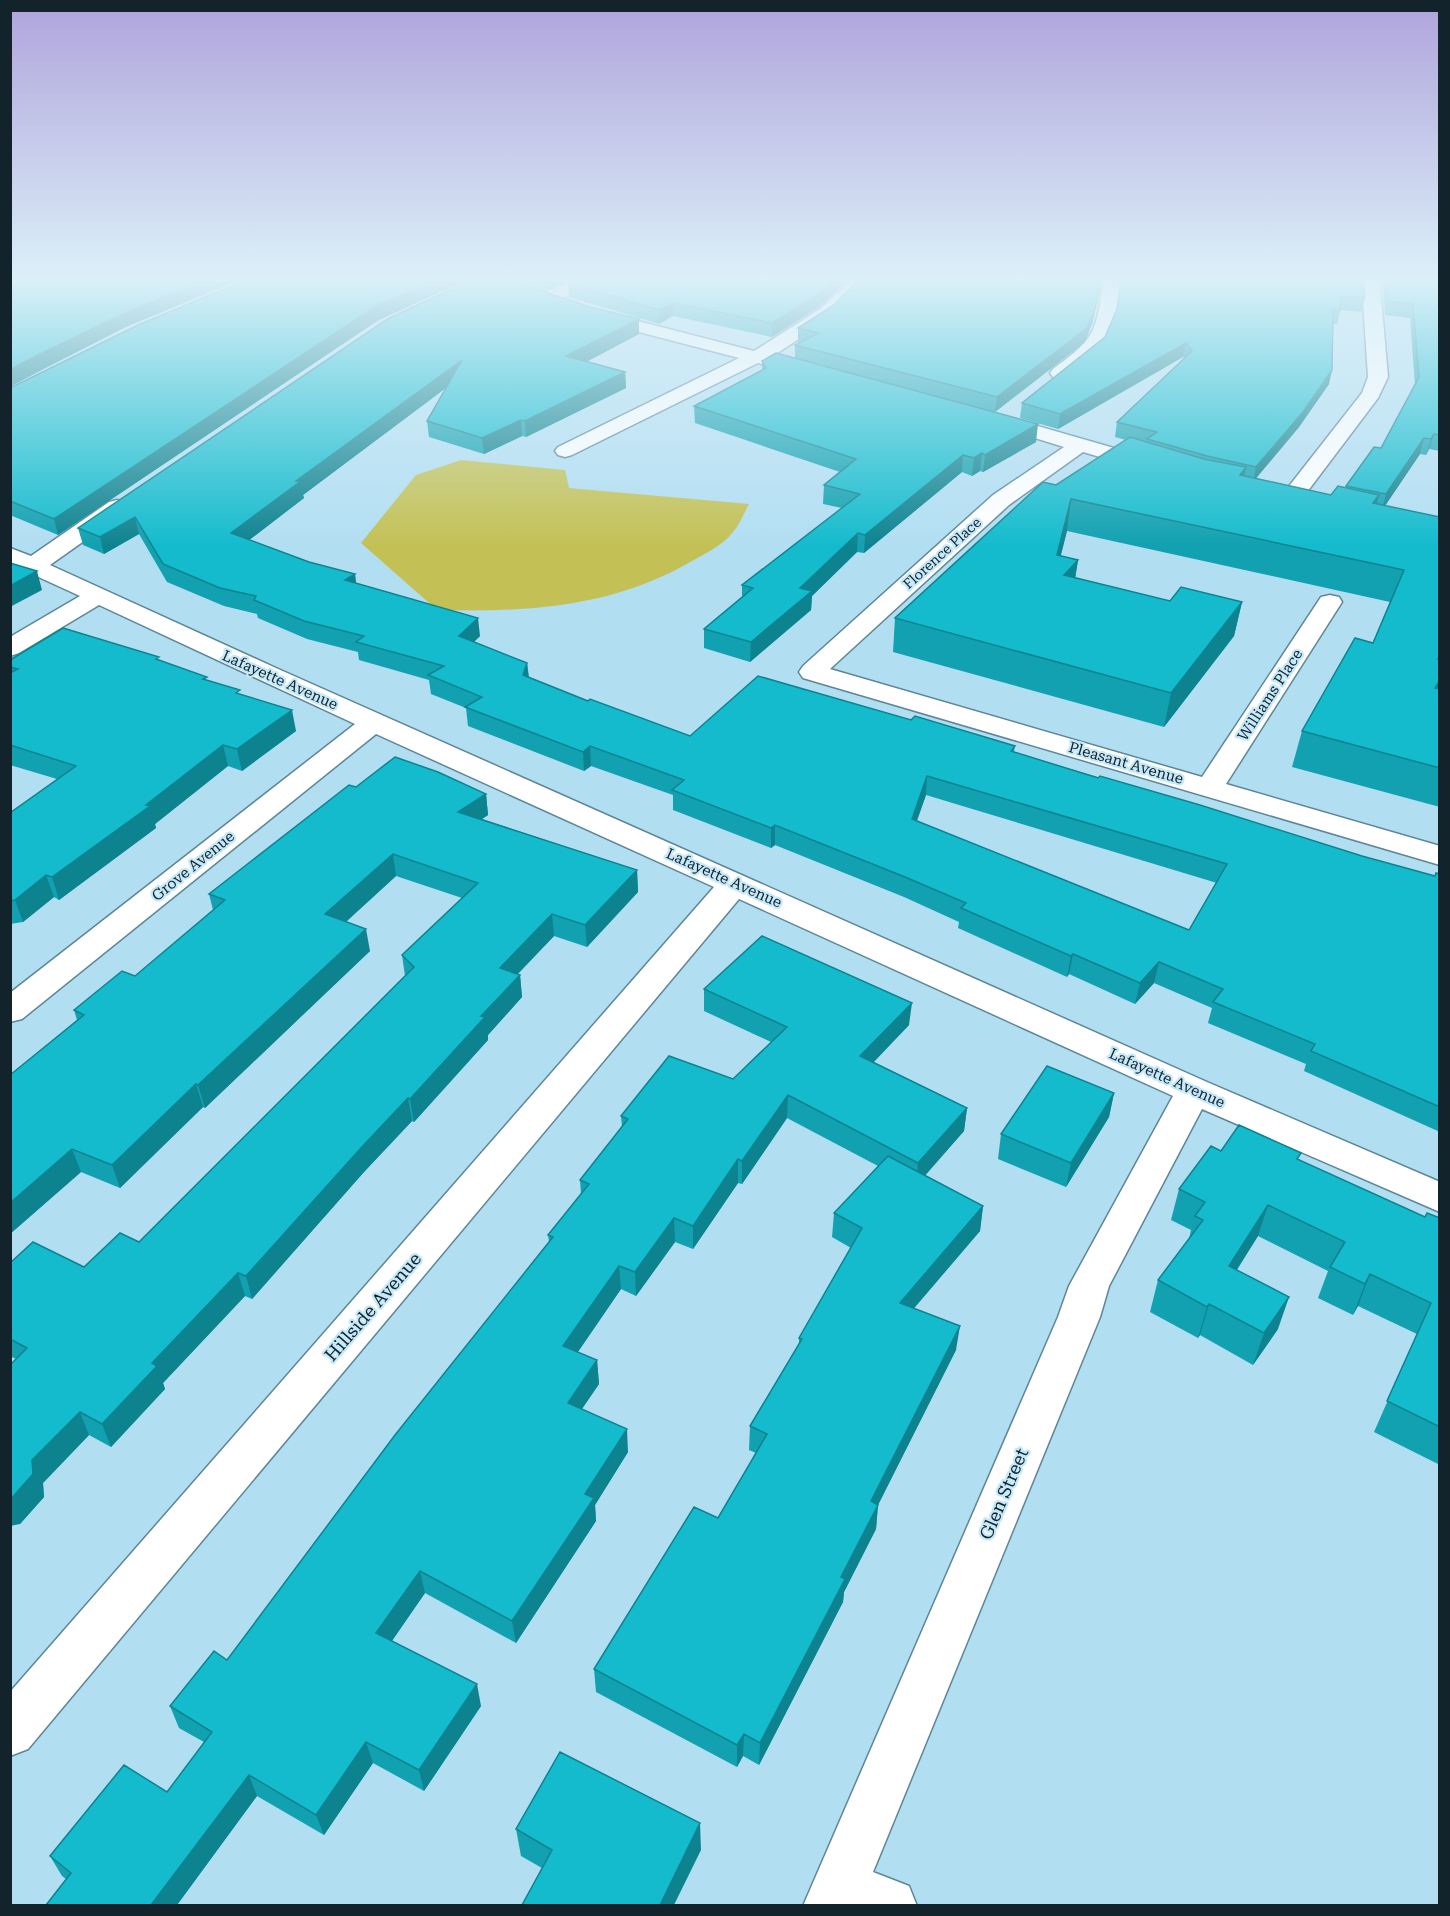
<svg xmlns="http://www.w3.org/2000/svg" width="1450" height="1916" viewBox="0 0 1450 1916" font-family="'Roboto Serif',serif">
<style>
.green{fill:#c3c156}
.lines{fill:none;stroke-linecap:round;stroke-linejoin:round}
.minor-casing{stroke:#5d8698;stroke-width:3}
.minor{fill:#fff;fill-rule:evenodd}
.wall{fill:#11a1b0;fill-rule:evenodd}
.shaded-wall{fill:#0e8390}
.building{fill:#14bbcd;stroke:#0e8390;stroke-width:1.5;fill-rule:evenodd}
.labels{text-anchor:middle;stroke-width:4.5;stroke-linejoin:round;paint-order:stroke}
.far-street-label{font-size:14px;fill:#12232b;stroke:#c6e9fa}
.street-label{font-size:15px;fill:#12232b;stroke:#c6e9fa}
.near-street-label{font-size:18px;fill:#12232b;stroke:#c6e9fa}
</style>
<rect width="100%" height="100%" fill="#b2def2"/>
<path class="green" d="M461,460L565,470L569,488L749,504C744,513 740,524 733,532C723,545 706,553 692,561C611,608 528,612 437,610L361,543L416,475Z"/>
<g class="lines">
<g class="minor-casing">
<path id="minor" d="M578,278H600L598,282L553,302H541L538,298L541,294Z
M853,278H870L832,317L773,356L817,367L820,371L817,375L810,377L758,363L572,455L565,457L558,455L555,451L558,447L739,358L589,319L586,315L589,311L595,310L754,351L820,309Z
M1104,278H1120C1116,319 1115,342 1079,369C1070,375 1064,380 1053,377L1050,373L1053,369C1099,336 1095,331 1104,278Z
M1365,278H1381L1380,286L1388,377L1378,398L1298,504L1290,506L1282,504L1279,499L1362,393L1368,377L1362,286Z
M996,414L1159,461L1162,466L1159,471L1151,472L1083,452L1009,505L830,669L1202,777L1321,597L1330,595L1339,597L1342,602L1226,784L1440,846V865L803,678L799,672L803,666L993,495L1064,447L989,424L986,420L989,416Z
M117,500L125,502L128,507L125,512L50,565L276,668L1207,1082L1440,1182V1212L1202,1109L1109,1286L1100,1317L873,1872L909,1886L917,1906H803L1058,1317L1069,1286L1173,1096L739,899L28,1749L10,1756V1692L714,887L376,734L22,1019L10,1022V993L355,724L99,605L19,653L10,656V637L80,596L10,564V548L31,556L109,502Z"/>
</g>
<use href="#minor" class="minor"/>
</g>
<path class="wall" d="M476,278L639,334L586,362L625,372L626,388L526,437L522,436L484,454L429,437L427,421L446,388L303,495L304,498L249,540L309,562L355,574L356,583L480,636L474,642L527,663L529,677L588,701L690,736L911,720L1015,746L1014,752L1362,856L1435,876L1440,874V1132L1304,1071L1306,1064L1208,1023L1212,1008L1154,983L1135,1004L1069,974L1067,977L958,928L959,922L904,897L775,845L771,848L673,810V795L591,766L584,771L468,726L466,708L431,694L429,680L359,660L358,652L307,639L258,618L257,614L224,606L167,582L139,534L104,554L83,545L78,528ZM926,795L1217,883L1189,930L917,821Z
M511,278H573L546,290Z
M1363,278L1365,298L1361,312L1340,310L1337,324H1333L1329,384L1299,427L1256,478L1331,495L1345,488L1346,486L1381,448L1415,385L1410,318L1385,315L1383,278H1440V451L1429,449L1426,455L1420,454L1385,506L1440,517V807L1292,767L1302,731L1373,643L1390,602L1067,531L1060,556L1078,560L1075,578L1170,601L1242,602L1234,636L1164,727L893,652L895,618L1056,485L1126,440L1115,437L1117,422L1184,358L1183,357L1058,429L1020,418L1022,403L1105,337L1117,309Z
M568,283L819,307L772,337L673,316L659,324L569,297Z
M834,305L1093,321L1085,342L995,412L878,381L1036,442L983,472L980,471L972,476L962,472L864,553L857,552L812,596L811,610L750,662L704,648V629L742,597V585L842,508L823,504L824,485L840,472L695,423L694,406L762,370V361L795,359V345L800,343L798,342V328Z
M377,321L58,535L10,515V388Z
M10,660L160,661L241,695L296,731L242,771L228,766L155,824L156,828L59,900L54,897L23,922L10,924V813L57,779L10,765Z
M356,787L486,794L488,815L482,819L637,870L638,892L587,947L554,936L518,974L520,975L522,997L488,1035V1040L414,1122L412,1121L364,1172L252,1299L245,1296L163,1383L165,1389L111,1447L89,1435L43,1483L44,1497L20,1524L16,1359L10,1356V1263L84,1267L139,1242L405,976L402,955L462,898L396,876L346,922L370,951L205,1108L203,1107L120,1188L81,1172L10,1234V1075L77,1020L74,1010L135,976L213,910L209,894Z
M704,989L909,1025L874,1062L967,1108L964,1131L925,1175L983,1206L980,1231L914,1308L956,1350L878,1505L876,1529L844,1592L843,1602L759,1765L743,1756L737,1767L596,1692L594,1669L718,1518L756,1453L749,1450L750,1426L799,1344V1338L851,1248L832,1237L834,1213L878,1166L787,1118L742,1184L738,1183L693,1249L675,1242L636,1296L621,1289L578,1352L597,1360L599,1384L582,1409L628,1452L595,1505L596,1521L516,1643L425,1593L392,1641L481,1706L424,1791L373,1763L324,1835L257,1796L177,1905H46L66,1879L62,1876L50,1856L167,1792L204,1742L179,1728L170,1706L227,1660L549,1242L548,1235L581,1194L580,1180L622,1127L621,1116L733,1079L771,1042L704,1011Z
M1114,1093L1109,1117L1066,1187L998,1159L1001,1134Z
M1299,1160L1425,1217L1440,1218V1465L1374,1432L1417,1334L1358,1306L1353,1315L1318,1298L1328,1271L1258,1236L1237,1270L1278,1329L1253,1365L1200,1335L1198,1338L1150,1312L1158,1280L1189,1239L1191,1230L1171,1220L1179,1189Z
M516,1829L701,1850L542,1868L521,1856Z"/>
<path class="shaded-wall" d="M210,278H244L126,327L38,372L10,387V370L34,357L123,314Z
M440,278H471L377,321L58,535L54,519L375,307Z
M545,278H573L546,290Z
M836,278H850L819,307L772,337V323Z
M1101,278H1102L1093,321L1085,342L995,412L997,397Z
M673,303V316L659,324V310Z
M639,319V334L567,372L566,356Z
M1186,343L1183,357L1058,429L1060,414Z
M462,360L463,375L303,495L304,498L235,551L231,533L296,481Z
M1332,370L1329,384L1299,427L1253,482L1256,467Z
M625,372L626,388L526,437L525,421Z
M521,420L522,436L484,454L482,438Z
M1038,424L1036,442L983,472L985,455Z
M1434,434L1429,449L1426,455L1431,439Z
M1424,438L1420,454L1382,510L1386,494Z
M982,453L980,471L972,476L974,458Z
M963,455L962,472L864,553L865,535Z
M1246,467L1240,498V475Z
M1379,495L1371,526L1373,503Z
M1071,499L1067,531L1053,587L1057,555Z
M135,517L139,534L104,554L100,537Z
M858,533L857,552L812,596L811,610L750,662L751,642L800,588Z
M1078,560L1073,592L1064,575Z
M37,571L42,590L10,607V586Z
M355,574L357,592L345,580Z
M1242,602L1234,636L1164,727L1171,693Z
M478,618L480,636L461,654L459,636Z
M527,663L529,681L523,675Z
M1440,680V690L1435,688Z
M292,710L296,731L242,771L237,749Z
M223,745L228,766L155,824L156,828L59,900L52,877Z
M590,746L591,766L584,771L583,752Z
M927,776L926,795L910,839L912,819Z
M486,794L488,815L461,833L458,812Z
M775,825V845L771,848V828Z
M393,854L396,876L329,937L325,914Z
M637,870L638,892L587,947L585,925Z
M46,875L54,897L23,922L15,900Z
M552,914L554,936L502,990L500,968Z
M366,929L370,951L205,1108L198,1085Z
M1073,954L1069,974L1067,977L1071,956Z
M1159,962L1154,983L1135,1004L1140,983Z
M520,975L522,997L488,1035V1040L414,1122L410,1099L481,1016Z
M912,1003L909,1025L858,1078L860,1056Z
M196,1084L203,1107L120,1188L112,1165Z
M1114,1093L1109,1117L1066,1187L1071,1163Z
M788,1095L787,1118L742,1184V1161Z
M408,1098L412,1121L364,1172L252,1299L246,1276L360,1149Z
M967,1108L964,1131L916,1186L918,1163Z
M72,1149L81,1172L10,1234V1203Z
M738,1159V1183L693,1249V1226Z
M1268,1205L1258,1236L1219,1297L1229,1266Z
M983,1206L980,1231L898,1327L900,1303Z
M674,1218L675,1242L636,1296L635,1272Z
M619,1266L621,1289L566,1369L563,1346Z
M238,1273L245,1296L163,1383L165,1389L111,1447L102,1424L152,1363Z
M1370,1274L1358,1306L1353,1315L1365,1284Z
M1289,1297L1278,1329L1253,1365L1264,1333Z
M1209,1304L1200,1335L1198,1338L1207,1307Z
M960,1326L956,1350L878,1505L876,1529L844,1592L843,1602L759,1765L760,1743L871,1501Z
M597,1360L599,1384L570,1426L568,1403Z
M80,1412L89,1435L43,1483L44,1497L20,1524L10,1526V1500L32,1460Z
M627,1429L628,1452L595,1505L596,1521L516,1643L512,1621L585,1494Z
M420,1571L425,1593L382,1655L376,1633Z
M477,1684L481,1706L424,1791L419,1770Z
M744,1734L743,1756L737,1767V1745Z
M366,1742L373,1763L324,1835L316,1815Z
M249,1775L257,1796L177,1905H151Z
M700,1823L701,1850L674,1905H660Z"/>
<path class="building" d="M10,278H210L123,314L34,357L10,370Z
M251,278H440L375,307L54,519L10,501V388L138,325Z
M476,278H504L590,307L639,319L566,356L625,372L525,421L521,420L482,438L427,421L462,360L296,481H301L231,533L309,562L355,574L345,580L478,618L459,636L527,663L523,675L588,701L590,699L690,736L758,676L911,720L915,716L1015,746L1011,751L1098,778L1100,776L1200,805L1362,856L1435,876L1436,873L1440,874V1107L1311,1051L1315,1044L1213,1002L1223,989L1159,962L1140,983L1073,954L1071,956L961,908L966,903L905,877L775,825L771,828L672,790L684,780L590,746L583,752L465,707L482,697L428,675L444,666L356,642L364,636L304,621L254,600L256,596L220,588L163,564L135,517L100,537L78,528L389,318ZM927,776L1227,864L1189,930L912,819Z
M582,278H836L819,294L772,323L673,303L659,310L568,283Z
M861,278H1101L1095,308L1087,328L997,397L795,345L819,333L798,328L834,305Z
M1122,278H1363L1365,298L1341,296L1340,311L1333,310L1332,370L1303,412L1256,467L1207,456L1147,439L1157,432L1117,422L1192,351L1186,343L1060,414L1022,403L1105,337L1117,309Z
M1387,278H1440V435L1434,434L1431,439L1424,438L1386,494L1346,486L1374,447L1381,448L1419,377L1413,304L1388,301Z
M776,353L1038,424L985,455L982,453L974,458L963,455L865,535L858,533L800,588L812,591L751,642L704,629L753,588L742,585L860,494L824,485L856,459L694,406L766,368L762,361Z
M1130,437L1204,459L1246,467L1240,475L1331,495L1338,486L1379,495L1373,503L1440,517V656L1438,659H1440V680L1435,688L1440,689V768L1302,731L1355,638L1373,643L1404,570L1071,499L1057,555L1078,560L1064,575L1170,601L1181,587L1242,602L1171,693L895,618L1043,482L1056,485Z
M10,563L37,571L10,586Z
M63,628L159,657L156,659L207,677L203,679L240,690L236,693L292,710L237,749L223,745L146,805L150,806L52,877L46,875L15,900L10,901V813L76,766L10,745V673L18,669L10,667V660Z
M395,757L438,772L486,794L458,812L637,870L585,925L552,914L500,968L520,975L481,1016L485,1017L410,1099L408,1098L360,1149L246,1276L238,1273L152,1363L157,1366L102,1424L80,1412L32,1460L33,1474L10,1500V1365L27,1348L10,1339V1263L33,1242L84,1267L120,1233L139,1242L414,967L402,955L478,883L393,854L325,914L366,929L198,1085L196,1084L112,1165L72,1149L10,1203V1075L84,1015L74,1010L122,971L135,976L225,900L209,894L349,785L356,787Z
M762,936L912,1003L860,1056L967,1108L918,1163L788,1095L742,1161L738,1159L693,1226L674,1218L635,1272L619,1266L563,1346L597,1360L568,1403L627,1429L585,1494L594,1498L512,1621L420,1571L376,1633L477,1684L419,1770L366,1742L316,1815L249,1775L151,1905H46L71,1873L50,1856L124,1765L167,1792L212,1732L170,1706L214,1651L227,1660L395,1435L553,1237L548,1235L589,1184L580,1180L628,1119L621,1116L669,1056L733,1079L787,1027L704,989Z
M1047,1066L1114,1093L1071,1163L1001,1134Z
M1239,1125L1301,1153L1297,1159L1425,1217L1427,1213L1440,1218V1427L1387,1401L1431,1303L1370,1274L1365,1284L1330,1267L1345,1242L1268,1205L1229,1266L1289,1297L1264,1333L1209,1304L1207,1307L1158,1280L1203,1220L1195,1216L1205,1202L1179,1189L1211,1146L1221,1151Z
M888,1156L983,1206L900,1303L960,1326L871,1501L878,1505L841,1577L845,1579L760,1743L744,1734L737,1745L594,1669L694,1507L718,1518L767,1434L750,1426L802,1339L799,1338L862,1228L834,1213Z
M560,1752L700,1823L660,1905H522L552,1850L516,1829Z"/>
<linearGradient id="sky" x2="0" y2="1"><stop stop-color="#afa3db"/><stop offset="0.51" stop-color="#dcf0f9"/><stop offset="1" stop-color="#dcf0f9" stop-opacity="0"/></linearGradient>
<rect width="1450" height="546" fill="url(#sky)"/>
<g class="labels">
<g class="far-street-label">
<text transform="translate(942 553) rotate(-42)" y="5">Florence Place</text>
</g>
<g class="street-label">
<text transform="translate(280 680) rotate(24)" y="5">Lafayette Avenue</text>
<text transform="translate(1270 695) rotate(-57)" y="5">Williams Place</text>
<text transform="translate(1126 763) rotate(16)" y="5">Pleasant Avenue</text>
<text transform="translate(193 866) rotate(-39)" y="5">Grove Avenue</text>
<text transform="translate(724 878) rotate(24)" y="5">Lafayette Avenue</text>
<text transform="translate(1167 1078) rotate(24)" y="5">Lafayette Avenue</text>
</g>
<g class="near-street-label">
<text transform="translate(373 1307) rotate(-49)" y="6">Hillside Avenue</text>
<text transform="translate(1004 1494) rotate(-67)" y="6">Glen Street</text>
</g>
</g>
<rect width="1450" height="1916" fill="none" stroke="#12232b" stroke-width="24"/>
</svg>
